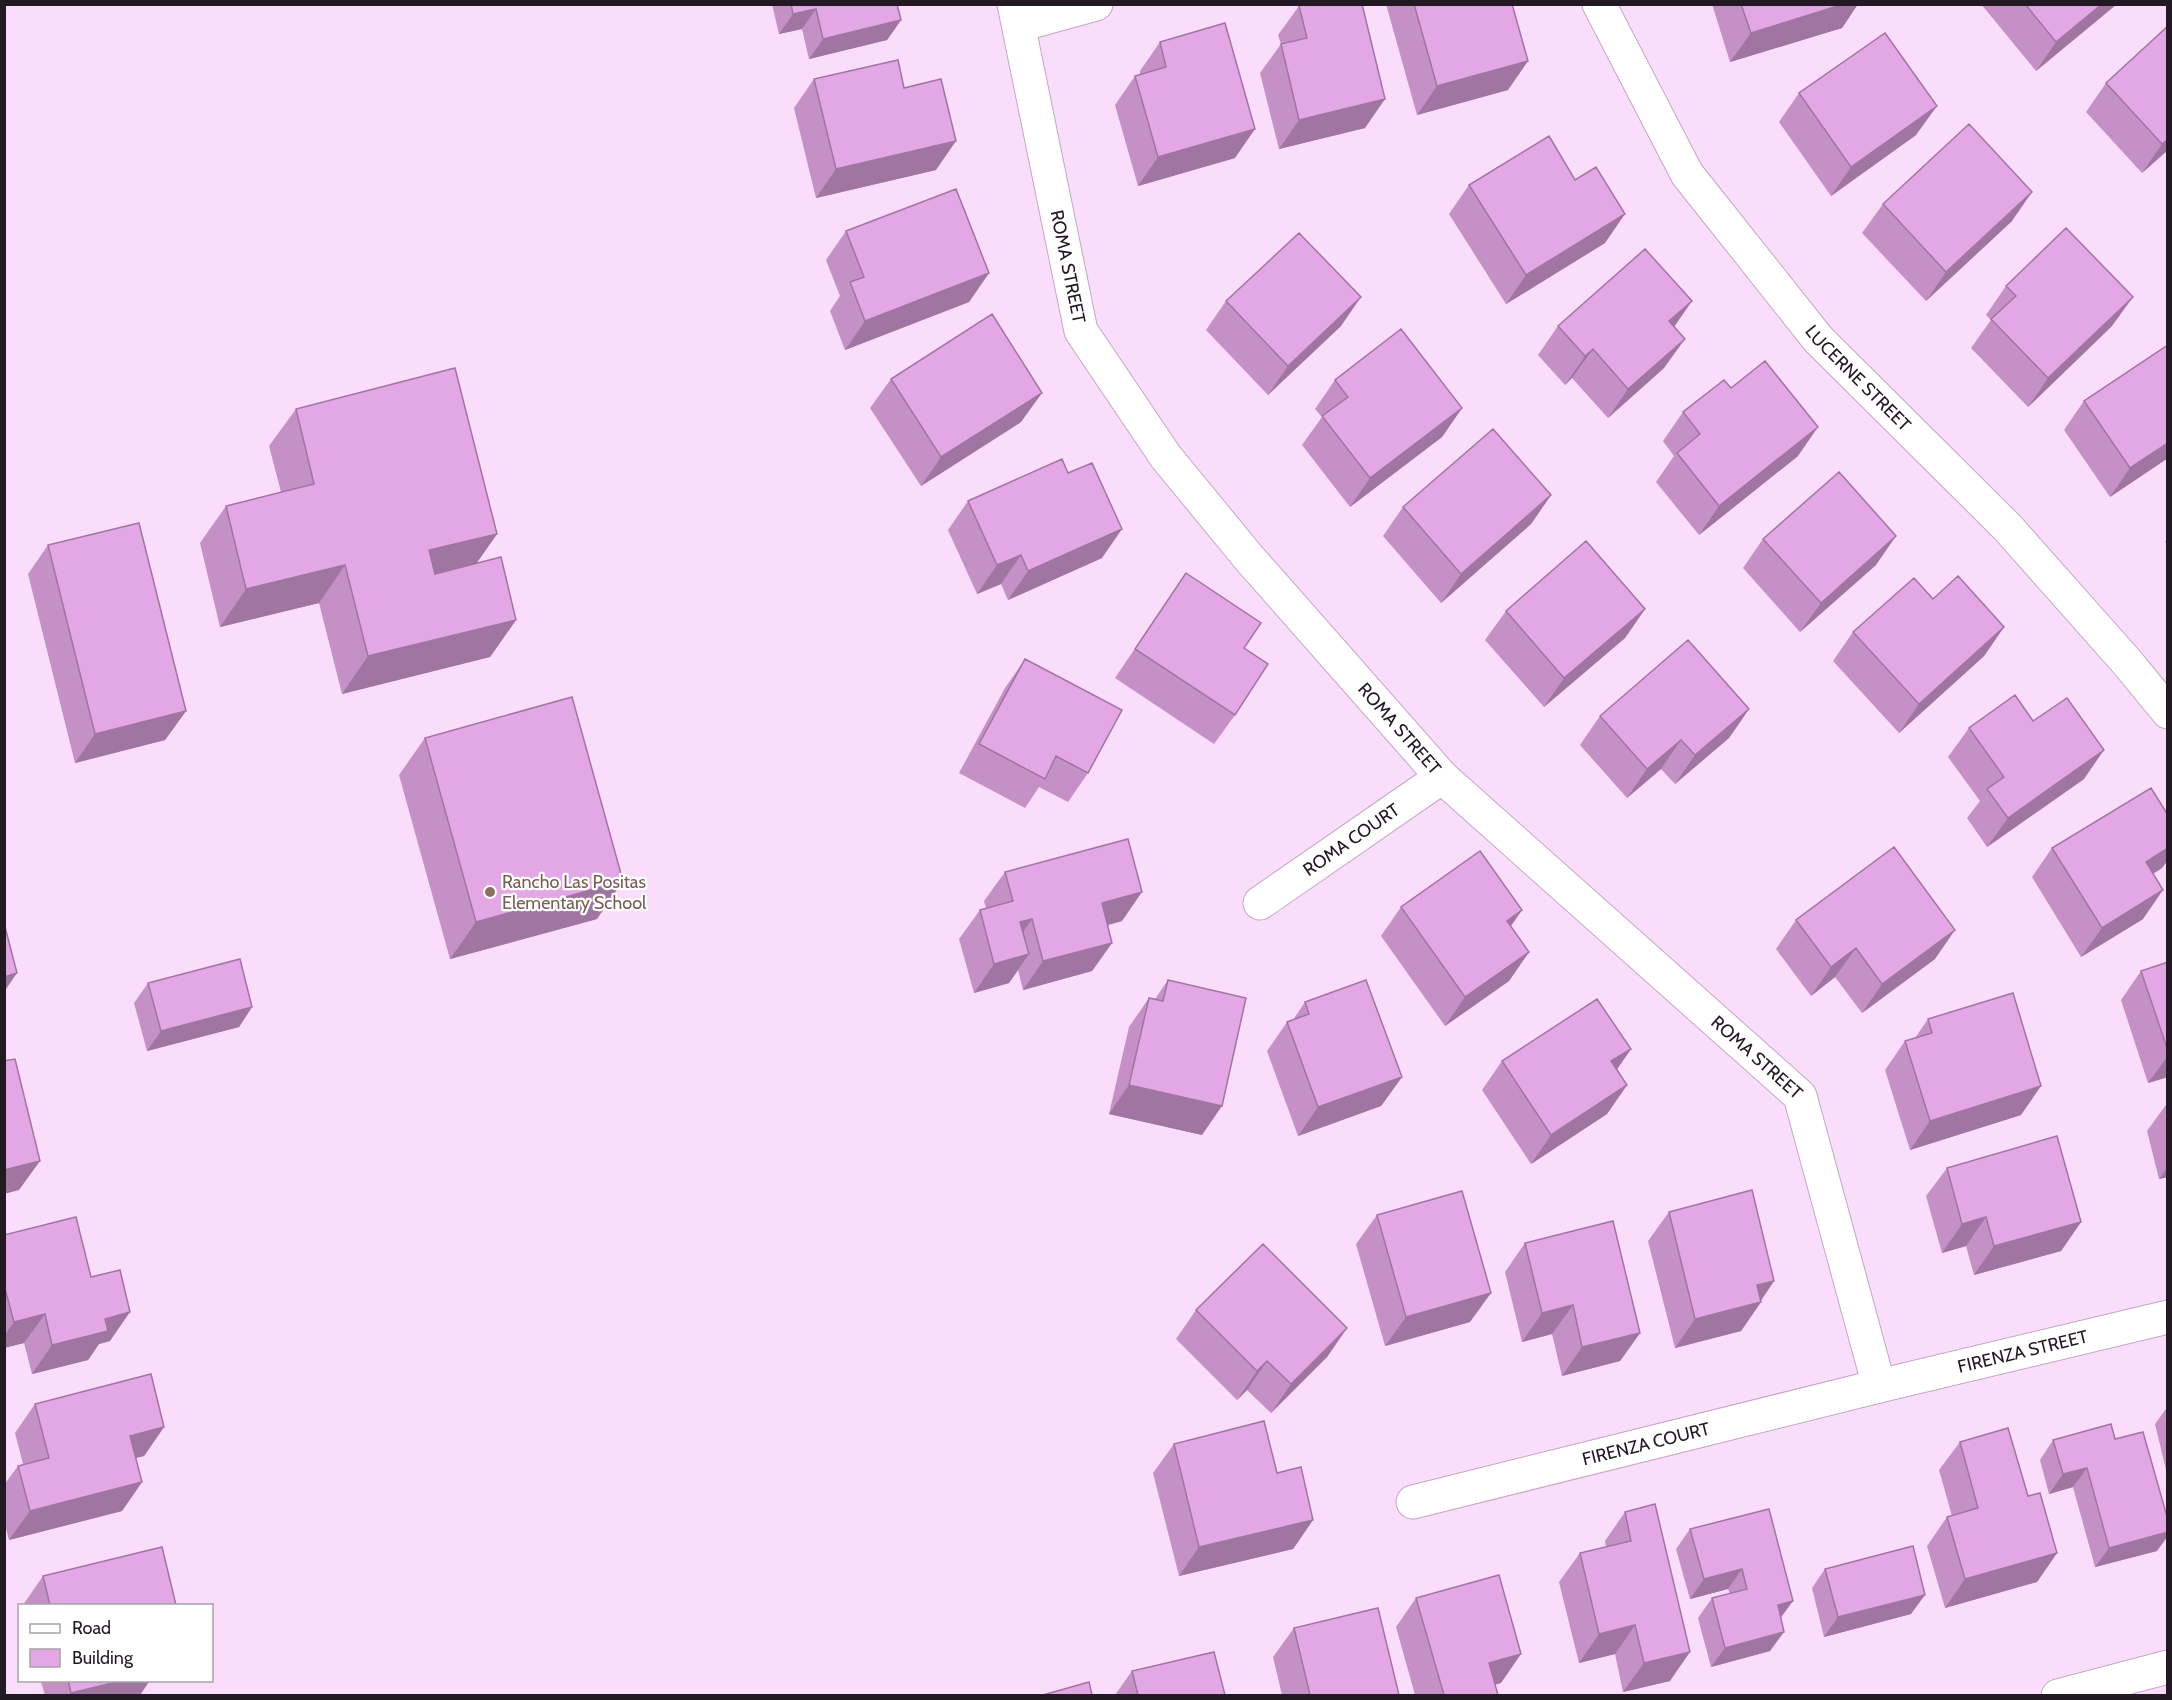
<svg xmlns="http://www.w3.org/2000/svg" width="2172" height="1700" viewBox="0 0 2172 1700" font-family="Cabin,sans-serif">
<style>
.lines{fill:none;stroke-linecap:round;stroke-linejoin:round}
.street-casing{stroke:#c2a7c3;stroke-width:35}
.street{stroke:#fff;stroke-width:33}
.wall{fill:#c490c6}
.shaded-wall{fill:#a075a1}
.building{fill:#e4a7e6;stroke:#a075a1;stroke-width:1.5}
.education-dot{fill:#8d6e63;stroke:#fff;stroke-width:2}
.labels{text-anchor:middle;stroke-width:4.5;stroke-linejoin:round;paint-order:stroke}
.street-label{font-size:18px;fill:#231923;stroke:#fff}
.education-label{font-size:18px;fill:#785e54;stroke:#fff;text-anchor:start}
</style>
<rect width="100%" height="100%" fill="#faddfa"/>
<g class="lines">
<g class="street-casing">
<g id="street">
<path id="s1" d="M1014,4L1081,331L1166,457L1249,558L1442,777L1800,1096L1879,1386"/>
<path id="s2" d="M1599,4L1687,174L1818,339L2008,528L2126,661L2168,712"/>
<path d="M1019,25L1096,4"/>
<path id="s3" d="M1260,903L1442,777"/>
<path id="s4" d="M1413,1502L1879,1386L2168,1317"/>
<path d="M2058,1696L2168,1667"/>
</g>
</g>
<use href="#street" class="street"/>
</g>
<path class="wall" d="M772,4H897L901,20L887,40L809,59L802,29L779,34Z
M1386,4H1512L1508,90L1417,115Z
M1712,4H1858L1842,28L1730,62Z
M1981,4H2117L2036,71Z
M1299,6L1365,128L1279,149L1260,73L1281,44L1278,35Z
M2168,26V150L2142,173L2086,112L2106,83Z
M1160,42L1235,158L1138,186L1115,105L1135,76L1140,75V71Z
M814,79L904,88L936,170L816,198L794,108Z
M1799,93L1916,135L1831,196L1779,122Z
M1575,180L1605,243L1506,304L1449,214L1469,185Z
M1883,204L2012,221L1926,301L1862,233Z
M846,231L989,273L969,302L845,350L830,311L840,296L826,260Z
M2006,286L2112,326L2028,407L1971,348L1991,320L1986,315Z
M1226,301L1341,326L1268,395L1206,330Z
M1558,326L1674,327L1664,368L1608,418L1572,378L1565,385L1538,355Z
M2168,345V458L2110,497L2064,430L2084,401Z
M891,379L1021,422L921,486L870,408Z
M1335,380L1462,408L1442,437L1350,507L1302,445L1322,417L1315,409Z
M1731,388L1798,456L1699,535L1656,482L1674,456L1663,441L1683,412Z
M296,409L497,534L476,564L516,620L490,657L342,694L319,603L220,627L200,543L226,506L281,492L269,446Z
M1551,495L1531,524L1441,603L1383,536L1403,507Z
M968,501L1102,558L1008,600L1001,584L977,594L948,530Z
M2168,538V546L2165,542Z
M1763,539L1876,565L1800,632L1743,568Z
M48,545L186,711L165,740L75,763L28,574Z
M1186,573L1244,648L1235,715L1214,744L1115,678Z
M1933,599L2004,627L1984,656L1899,733L1833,661L1853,632Z
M1645,609L1625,638L1544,707L1485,640L1506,611Z
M1025,659L1088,773L1068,802L1039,787L1025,808L959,773L1005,688Z
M1749,709L1729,738L1675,784L1661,769L1627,798L1580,745L1600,716Z
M2033,721L2084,779L1987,847L1967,818L1980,801L1948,757L1969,728Z
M425,738L597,919L450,959L399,775Z
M2168,815V860L2162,868L2153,874L2143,919L2081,957L2032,877L2052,848Z
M1005,872L1122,921L1108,925L1112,943L1092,971L1023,990L1018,970L1009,983L974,993L959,939L980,910L986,908L984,901Z
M1401,907L1522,910L1510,926L1529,952L1509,981L1445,1026L1381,936Z
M1796,920L1935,959L1862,1013L1835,977L1811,996L1776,949Z
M2168,962V1077L2148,1083L2121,1000L2141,971Z
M1168,980L1202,1135L1109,1114L1129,1027L1149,998L1155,999Z
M148,983L252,1007L239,1027L147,1051L134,1003Z
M1305,1002L1402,1077L1381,1106L1298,1136L1267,1051L1287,1022L1293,1020Z
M1928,1019L2021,1115L1910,1150L1885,1070L1905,1041L1915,1038Z
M1631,1049L1617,1069L1627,1085L1607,1114L1531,1164L1482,1090L1502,1061Z
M2168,1102V1177L2159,1179L2147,1131Z
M1947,1168L2081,1222L2061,1251L1974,1275L1966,1246L1942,1253L1926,1196Z
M1669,1212L1774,1281L1761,1300V1302L1741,1331L1675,1348L1648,1241Z
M1377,1215L1470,1322L1385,1346L1356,1244Z
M4,1235L91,1277L110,1341L99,1344L88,1360L32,1374L24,1343L4,1348Z
M1525,1243L1640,1333L1620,1361L1562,1376L1552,1334L1522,1342L1505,1272Z
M1196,1310L1347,1328L1327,1357L1271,1413L1247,1390L1237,1400L1176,1339Z
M35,1404L164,1427L144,1456L136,1458L142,1482L122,1511L9,1540L4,1521V1485L18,1466L23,1464L15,1433Z
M2168,1406V1473L2167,1474L2155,1424Z
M2115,1439L2157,1551L2095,1567L2073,1487L2049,1494L2040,1460L2053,1440Z
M1960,1442L2057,1553L2037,1582L1945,1608L1927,1546L1947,1517L1952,1516L1939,1470Z
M1174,1444L1277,1473L1313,1520L1293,1549L1179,1576L1153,1473Z
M1769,1509L1781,1618L1770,1651L1711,1667L1698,1618L1712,1598L1730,1594L1728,1589L1690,1599L1676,1549L1690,1529Z
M1625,1512L1670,1681L1623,1692L1615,1654L1579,1663L1559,1582L1580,1553L1606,1547L1605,1541Z
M1825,1569L1911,1614L1824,1637L1812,1588Z
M43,1576L176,1605H23Z
M1416,1598L1501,1683L1495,1684L1498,1695H1415L1396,1627Z
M1294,1628L1399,1695H1282L1273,1657Z
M1132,1671L1225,1695H1115Z
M42,1680H150L140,1695H45L41,1682Z"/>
<path class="shaded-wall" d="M1844,4H1858L1842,28L1730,62L1751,33Z
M2102,4H2117L2036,71L2056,42Z
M816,9L802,29L779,34L793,14Z
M901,20L887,40L809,59L823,39Z
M1528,61L1508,90L1417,115L1437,86Z
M1385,99L1365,128L1279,149L1299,120Z
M1937,106L1916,135L1831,196L1851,167Z
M1255,129L1235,158L1138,186L1158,157Z
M2168,139V150L2142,173L2162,144Z
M956,141L936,170L816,198L836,169Z
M2032,192L2012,221L1926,301L1946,272Z
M1625,214L1605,243L1506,304L1526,275Z
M989,273L969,302L845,350L865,321Z
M1361,297L1341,326L1268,395L1288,366Z
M2133,297L2112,326L2028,407L2048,378Z
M1692,301L1672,330L1669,321Z
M1685,339L1664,368L1608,418L1628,389Z
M1593,349L1572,378L1565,385L1585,356Z
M1042,393L1021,422L921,486L941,457Z
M1462,408L1442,437L1350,507L1370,478Z
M1818,427L1798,456L1699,535L1719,506Z
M2168,443V458L2110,497L2130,468Z
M1551,495L1531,524L1441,603L1461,574Z
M1122,529L1102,558L1008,600L1028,571Z
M497,534L471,571L403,588L429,550Z
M1896,536L1876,565L1800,632L1821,603Z
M1021,555L1001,584L977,594L997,565Z
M345,565L319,603L220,627L246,589Z
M1645,609L1625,638L1544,707L1564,678Z
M516,620L490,657L342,694L368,656Z
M2004,627L1984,656L1899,733L1919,704Z
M1749,709L1729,738L1675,784L1695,755Z
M186,711L165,740L75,763L95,734Z
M1681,740L1661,769L1627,798L1647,769Z
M2104,750L2084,779L1987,847L2008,818Z
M2168,848V860L2162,868L2125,891L2146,862Z
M623,881L597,919L450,959L476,922Z
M2163,890L2143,919L2081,957L2102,928Z
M1142,892L1122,921L1081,932L1102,903Z
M1522,910L1502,939L1507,921Z
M1032,919L1012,948L1020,922Z
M1955,930L1935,959L1862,1013L1882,984Z
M1112,943L1092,971L1023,990L1043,961Z
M1856,948L1835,977L1811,996L1831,967Z
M1529,952L1509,981L1445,1026L1465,997Z
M1029,954L1009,983L974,993L994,964Z
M17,973L4,992V977Z
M252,1007L239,1027L147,1051L161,1031Z
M1631,1049L1611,1078V1061Z
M2168,1056V1077L2148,1083Z
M1402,1077L1381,1106L1298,1136L1318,1107Z
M1129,1085L1222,1106L1202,1135L1109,1114Z
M1627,1085L1607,1114L1531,1164L1551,1135Z
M2041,1086L2021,1115L1910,1150L1930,1121Z
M40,1161L19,1190L4,1194V1170Z
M2168,1167V1177L2159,1179Z
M1986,1217L1966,1246L1942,1253L1962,1224Z
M2081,1222L2061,1251L1974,1275L1994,1246Z
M1774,1281L1760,1302H1761L1741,1331L1675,1348L1695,1319L1757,1285Z
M1491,1293L1470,1322L1385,1346L1406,1317Z
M1573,1305L1552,1334L1522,1342L1542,1313Z
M130,1312L110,1341L99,1344L88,1360L32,1374L52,1345L105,1319Z
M45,1314L24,1343L4,1348V1336L14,1322Z
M1347,1328L1327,1357L1271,1413L1291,1384Z
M1640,1333L1620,1361L1562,1376L1582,1347Z
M1267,1361L1247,1390L1237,1400L1257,1371Z
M164,1427L144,1456L110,1464L130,1436Z
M2087,1468L2073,1487L2049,1494L2063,1474Z
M142,1482L122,1511L9,1540L30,1511Z
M1313,1520L1293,1549L1179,1576L1199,1547Z
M2168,1532V1536L2157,1551L2095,1567L2109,1548Z
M2057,1553L2037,1582L1945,1608L1965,1579Z
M1742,1569L1728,1589L1690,1599L1704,1579Z
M1925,1595L1911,1614L1824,1637L1838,1617Z
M1793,1601L1779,1620L1778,1605Z
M1635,1625L1615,1654L1579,1663L1599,1634Z
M1784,1632L1770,1651L1711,1667L1725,1648Z
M1690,1652L1670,1681L1623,1692L1644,1663Z
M1521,1654L1501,1683L1469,1692L1489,1663Z
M125,1680H150L140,1695H70L71,1693Z"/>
<path class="building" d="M791,4H897L901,20L823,39L816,9L793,14Z
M1304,4H1362L1385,99L1299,120L1281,44L1307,38L1299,6Z
M1414,4H1512L1528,61L1437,86Z
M1741,4H1844L1751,33Z
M2025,4H2102L2056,42Z
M1225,23L1255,129L1158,157L1135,76L1166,67L1160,42Z
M2168,26V139L2162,144L2106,83Z
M1885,33L1937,106L1851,167L1799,93Z
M898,60L904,88L941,79L956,141L836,169L814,79Z
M1969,124L2032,192L1946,272L1883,204Z
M1549,136L1575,180L1596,167L1625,214L1526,275L1469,185Z
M956,189L989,273L865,321L850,282L864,277L846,231Z
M2066,228L2133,297L2048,378L1991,319L2016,296L2006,286Z
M1299,233L1361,297L1288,366L1226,301Z
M1645,249L1692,301L1669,321L1685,339L1628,389L1593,349L1585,356L1558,326Z
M992,314L1042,393L941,457L891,379Z
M1401,329L1462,408L1370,478L1322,416L1348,397L1335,380Z
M2168,345V443L2130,468L2084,401Z
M1765,361L1818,427L1719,506L1677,453L1700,434L1683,412L1724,380L1731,388Z
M455,368L497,534L429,550L435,574L501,557L516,620L368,656L345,565L246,589L226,506L314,484L296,409Z
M1493,429L1551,495L1461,574L1403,507Z
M1062,459L1068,473L1092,463L1122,529L1028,571L1021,555L997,565L968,501Z
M1839,472L1896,536L1821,603L1763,539Z
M139,523L186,711L95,734L48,545Z
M1586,541L1645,609L1564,678L1506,611Z
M1186,573L1261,623L1244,648L1268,664L1235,715L1135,649Z
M1958,576L2004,627L1919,704L1853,632L1914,578L1933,599Z
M1688,640L1749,709L1695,755L1681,740L1647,769L1600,716Z
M1025,659L1122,710L1088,773L1056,756L1045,779L979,744Z
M2015,695L2033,721L2067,698L2104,750L2008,818L1987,789L2004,777L1969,728Z
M572,697L623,881L476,922L425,738Z
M2151,788L2168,815V848L2146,862L2163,890L2102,928L2052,848Z
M1128,839L1142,892L1102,903L1112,943L1043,961L1032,919L1020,922L1029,954L994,964L980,910L1013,901L1005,872Z
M1894,847L1955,930L1882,984L1856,948L1831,967L1796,920Z
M1480,851L1522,910L1507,921L1529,952L1465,997L1401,907Z
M4,923L17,973L4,977Z
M240,959L252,1007L161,1031L148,983Z
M2168,962V1051L2141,971Z
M1168,980L1246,998L1222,1106L1129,1085L1149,998L1163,1001Z
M1366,980L1402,1077L1318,1107L1287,1022L1309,1014L1305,1002Z
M2013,993L2041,1086L1930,1121L1905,1041L1932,1033L1928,1019Z
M1597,999L1631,1049L1611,1061L1627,1085L1551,1135L1502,1061Z
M15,1059L40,1161L4,1170V1061Z
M2057,1136L2081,1222L1994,1246L1986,1217L1962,1224L1947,1168Z
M1752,1190L1774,1281L1757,1285L1761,1302L1695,1319L1669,1212Z
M1462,1191L1491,1293L1406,1317L1377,1215Z
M76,1217L91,1277L120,1270L130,1312L105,1319L108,1331L52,1345L45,1314L14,1322L4,1285V1235Z
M1613,1221L1640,1333L1582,1347L1573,1305L1542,1313L1525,1243Z
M1263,1244L1347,1328L1291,1384L1267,1361L1257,1371L1196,1310Z
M151,1374L164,1427L130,1436L142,1482L30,1511L18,1466L49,1458L35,1404Z
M1264,1421L1277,1473L1301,1467L1313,1520L1199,1547L1174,1444Z
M2111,1424L2115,1439L2143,1432L2168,1520V1532L2109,1548L2087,1468L2063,1474L2053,1440Z
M2008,1428L2028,1496L2040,1493L2057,1553L1965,1579L1947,1517L1978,1508L1960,1442Z
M1655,1504L1690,1652L1644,1663L1635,1625L1599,1634L1580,1553L1631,1541L1625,1512Z
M1769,1509L1793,1601L1778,1605L1784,1632L1725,1648L1712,1598L1747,1589L1742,1569L1704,1579L1690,1529Z
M1913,1546L1925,1595L1838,1617L1825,1569Z
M162,1547L176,1605H50L43,1576Z
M1499,1575L1521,1654L1489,1663L1498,1695H1444L1416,1598Z
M1378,1608L1399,1695H1310L1294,1628Z
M1214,1652L1225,1695H1138L1132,1671Z
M68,1680H125L71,1693Z
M1089,1682L1092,1695H1043Z"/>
<circle class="education-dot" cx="490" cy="892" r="6"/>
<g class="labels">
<g class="street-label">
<text dy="6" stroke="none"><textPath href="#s1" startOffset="268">ROMA STREET</textPath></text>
<text dy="6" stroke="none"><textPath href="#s2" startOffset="458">LUCERNE STREET</textPath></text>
<text dy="6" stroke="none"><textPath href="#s1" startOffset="844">ROMA STREET</textPath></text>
<text dy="6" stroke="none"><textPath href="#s3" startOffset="111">ROMA COURT</textPath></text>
<text dy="6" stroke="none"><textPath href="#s1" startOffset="1330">ROMA STREET</textPath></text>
<text dy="6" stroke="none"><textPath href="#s4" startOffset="628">FIRENZA STREET</textPath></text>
<text dy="6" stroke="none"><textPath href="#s4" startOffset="240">FIRENZA COURT</textPath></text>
</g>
<g class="education-label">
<text x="502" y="888">Rancho Las Positas<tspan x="502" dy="21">Elementary School</tspan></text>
</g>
</g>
<rect width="2172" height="1700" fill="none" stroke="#231923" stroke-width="12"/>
<rect x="18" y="1604" width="195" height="78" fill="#ffffff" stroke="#a7a3a7" stroke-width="1.5"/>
<rect x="30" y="1624" width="30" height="9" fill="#ffffff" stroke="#a7a3a7" stroke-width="1.5"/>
<text x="72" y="1634" font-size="18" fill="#231923">Road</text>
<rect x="30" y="1649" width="30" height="18" fill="#e4a7e6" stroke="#a7a3a7" stroke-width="1.5"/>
<text x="72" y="1664" font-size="18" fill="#231923">Building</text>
</svg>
